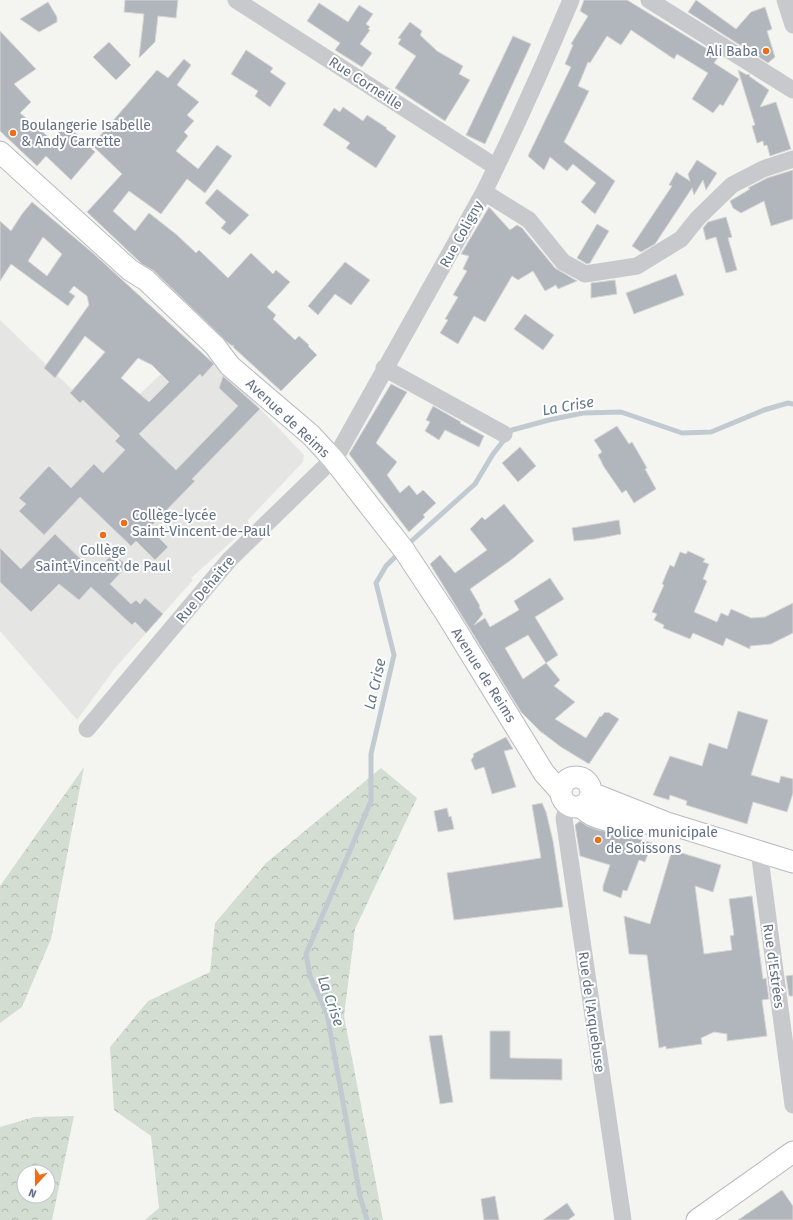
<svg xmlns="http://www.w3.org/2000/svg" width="793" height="1220" viewBox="0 0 793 1220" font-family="'Fira Sans',sans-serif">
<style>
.built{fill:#e5e6e4}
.forest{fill:url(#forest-crowns);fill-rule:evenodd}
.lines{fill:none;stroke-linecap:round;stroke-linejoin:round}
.stream{stroke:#c2cad1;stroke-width:5}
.building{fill:#b1b6bd;stroke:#d6d6d4;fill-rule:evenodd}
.major-casing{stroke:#b7babe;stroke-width:23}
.minor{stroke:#c7c9cd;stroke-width:17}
.major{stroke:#fff;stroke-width:21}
.poi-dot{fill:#ed6d19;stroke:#fff;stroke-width:1.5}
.labels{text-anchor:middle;stroke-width:4;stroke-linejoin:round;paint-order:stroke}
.poi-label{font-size:14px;fill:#626f84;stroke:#fff;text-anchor:start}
.street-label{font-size:14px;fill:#626f84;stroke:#fff}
.water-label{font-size:15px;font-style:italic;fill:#637888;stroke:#fff}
</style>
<defs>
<pattern id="forest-crowns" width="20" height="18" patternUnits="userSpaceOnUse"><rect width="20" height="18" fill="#d4ddd2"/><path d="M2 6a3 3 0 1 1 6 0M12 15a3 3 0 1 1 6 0" fill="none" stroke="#afb7b0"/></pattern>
</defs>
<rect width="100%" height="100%" fill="#f4f5f1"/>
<path class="built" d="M0,320L108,424L161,374L190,342L248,396L304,455L303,462L248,520L249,526L191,578L193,580L116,667L77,720L0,631Z"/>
<path class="forest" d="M84,767L51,939L22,1007L0,1023V886Z
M381,768L417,798L355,929L344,1016L383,1220H145L159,1208L151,1136L114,1110L110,1047L148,1001L210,972L215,923L266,863Z
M74,1116L52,1220H0V1127L34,1117ZM24,1172H48V1196H24Z"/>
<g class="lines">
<path class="stream" d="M406,546L475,484L493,454L512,430L549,420L583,413L621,412L682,433L711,432L764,410L788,403L793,404
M367,1220L360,1196L327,1014L310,976L306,954L371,801V754L394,655L376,583L386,566L400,552"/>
</g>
<path class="building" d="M125,0H178L176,18L158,16L155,42L139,58L144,14L124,12Z
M584,0H627L719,56L714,63L739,79L723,106L720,104L713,113L692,99L708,73L677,54L674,59L631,30L621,45L607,36L590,63L588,62L578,86L589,91L564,142L615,181L595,214L581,202L596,183L573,164L567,171L550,157L544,170L528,156L571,67L565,64L573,45L571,44L588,16L580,11Z
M696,0L736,29L751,12L765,7L772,29L767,31L775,57L768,63L688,12Z
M48,2L57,17V22L39,32L20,19Z
M319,3L348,22L359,5L373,14L366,24L370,27L368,29L370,30L360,44L372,53L362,67L335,50L340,43L307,21Z
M410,22L422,31L420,35L437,51L463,66L459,74L470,80L445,121L395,88L416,56L398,44L401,39L398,38Z
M0,31L36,69L14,84L31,102L20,113L52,140L66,124L95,152L71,180L46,156L37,166L0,131Z
M513,36L531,44L485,144L466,135Z
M109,42L131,65L116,80L93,57Z
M246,50L273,68L270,72L286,83L270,107L255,96L258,91L231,74Z
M184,59L191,65L177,85L199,102L187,115L194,121L184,132L188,136L176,151L198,169L217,145L232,156L205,193L187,179L161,214L129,191L113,211L135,231L149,213L177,235L196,253L199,250L228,278L251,253L273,274L276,270L290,282L267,307L276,315L273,319L295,340L299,336L309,345L308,346L317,355L281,391L233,347L234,345L232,346L226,341L154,271L142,264L87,212L122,174L92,145L157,70L168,78Z
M738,70L747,75L748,74L750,75L749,76L769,90L760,107L776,102L791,149L770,156L767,145L764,146L763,141L757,143L752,126L755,125Z
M343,107L363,121L367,115L387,128L386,129L396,136L376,168L346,148L350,143L323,125L334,108L340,112Z
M697,160L717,173L706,190L703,180L694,195L692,188L655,244L641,252L632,246L672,186L669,185L676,172L690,181L688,174Z
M793,170V219L771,226L764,201L741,213L733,208L730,201L750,189L748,188L767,178Z
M217,189L249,215L230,235L221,228L226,222L205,203Z
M32,202L94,254L214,364L202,377L200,374L139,434L176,470L238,406L219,388L223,376L260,409L192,479L195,481L149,528L168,547L155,560L136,541L131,546L80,497L44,535L19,511L26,504L19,498L49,466L71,488L94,464L103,473L125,450L115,441L120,436L83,400L80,403L70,393L105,352L85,336L55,378L44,368L89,305L87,296L74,286L69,292L75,296L68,306L11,264L0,281V221L11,231L22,214ZM43,237L62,254L47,276L28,261ZM138,358L152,365L169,382L149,402L121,378Z
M489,207L510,230L517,225L522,228L555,268L577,281L558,289L556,285L545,291L533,271L518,280L512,276L485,322L474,316L458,344L440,333L448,320L445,319L458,297L453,295L467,271L463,269L469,256L461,254Z
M726,217L732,237L728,238L737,270L726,273L716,237L706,240L703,228L708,222Z
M597,224L609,231L590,263L587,264L577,258Z
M345,262L370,280L351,305L335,294L318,315L308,306Z
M676,274L684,295L634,314L626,293Z
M615,280L617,294L591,298V283Z
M525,314L554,335L543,350L514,329Z
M391,384L407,392L376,443L397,462L387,475L400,493L409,485L417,495L423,490L436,503L423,515L425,517L409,532L349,454Z
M433,406L461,422L460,423L484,436L479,447L445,430L439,440L425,431L430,422L426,420Z
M617,426L629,444L632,442L647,468L645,469L656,489L634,503L626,490L622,493L604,467L598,455L602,452L594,440Z
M520,447L536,466L518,482L502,463Z
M504,504L534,541L511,560L470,589L480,606L479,607L483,614L474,625L485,618L490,627L519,610L514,601L550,578L564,599L535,617L558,655L546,663L560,680L554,686L575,702L555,719L586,738L600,716L601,717L605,712L607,713L608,712L619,719L589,764L561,747L540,731L521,712L430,564L440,555L455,573L487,550L470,529L482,517L485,520ZM528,635L546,663L523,679L505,648Z
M619,520L621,534L595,539L574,541L572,528Z
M55,534L95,573L113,553L127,566L110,584L131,604L136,600L140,604L145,598L163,614L146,633L135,622L132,625L91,587L79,600L59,584L31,612L0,582V548L21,569Z
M688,551L705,559L703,562L709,564L703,579L707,581L694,612L717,622L721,613L728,616L731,609L751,618L765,617L793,603V633L771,644L750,646V649L726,638L723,646L693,633L690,639L663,628L664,625L654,620L657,614L652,612L664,585L662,584L670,565L674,567L680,552L686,554Z
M738,711L768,720L751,775L779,783L781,776L793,779V793L787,812L753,802L747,824L686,805L687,801L670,795L669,800L653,795L670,756L702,766L709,743L727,749Z
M506,737L513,749L504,751L516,787L492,794L484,767L475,770L471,760L474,756L473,754Z
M542,803L546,812L553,841L563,907L454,920L447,873L541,858L532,805Z
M447,808L449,817L451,816L454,829L438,832L434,811Z
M580,821L587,826L598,830L625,835L652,843L645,862L639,860L627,891L623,890L621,898L603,891V886L610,865L580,856L575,825Z
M672,850L721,865L713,892L695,886L704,954L732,950L730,936L734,935L729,899L752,896L763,979L766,978L769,999L762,1000L767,1036L727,1041V1034L714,1032L701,1038L702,1044L666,1049V1046L659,1048L647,955L629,954L624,916L650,924Z
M793,975V996H789L786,976Z
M490,1031H510V1058L562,1059V1080L490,1079Z
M442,1035L453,1102L440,1104L429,1036Z
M782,1190L793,1206V1220H738Z
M495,1196L499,1220H484L481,1199Z
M567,1203L575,1215L568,1220H543Z"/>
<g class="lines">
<g class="major-casing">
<path id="major" d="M0,152L130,270L146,280L215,346L230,366L311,435L333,459L404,550L445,612L544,773L561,792
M561 792a15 15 0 1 1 30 0a15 15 0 1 1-30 0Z
M591,793L667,823L793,862
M581,807C585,810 589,814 594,816C613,824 634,823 654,823
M697,1220L793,1152"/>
</g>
<path class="minor" d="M236,0L496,167
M649,0L793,90
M785,0L793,25
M484,192L529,220L563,262L585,274L637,266L681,239L698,218L732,185L763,169L793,159
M384,368L504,434
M87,729L230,559L337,455L484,192C515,129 544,65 571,0
M568,805L564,818L623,1220
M759,851L793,1105"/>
<use href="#major" class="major"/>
</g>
<g class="poi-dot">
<circle cx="766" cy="51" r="4"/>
<circle cx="13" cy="133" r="4"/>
<circle cx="124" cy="523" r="4"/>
<circle cx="103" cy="535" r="4"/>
<circle cx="598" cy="840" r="4"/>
</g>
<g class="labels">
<g class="poi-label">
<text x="758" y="56" text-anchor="end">Ali Baba</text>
<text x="21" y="130">Boulangerie Isabelle<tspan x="21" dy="16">&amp; Andy Carrette</tspan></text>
<text x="132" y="520">Collège-lycée<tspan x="132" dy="16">Saint-Vincent-de-Paul</tspan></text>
<text x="103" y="555" text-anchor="middle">Collège<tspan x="103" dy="16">Saint-Vincent de Paul</tspan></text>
<text x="606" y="837">Police municipale<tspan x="606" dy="16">de Soissons</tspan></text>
</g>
<g class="street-label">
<text transform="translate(366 83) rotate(33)" y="5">Rue Corneille</text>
<text transform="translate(461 234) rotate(-61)" y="5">Rue Coligny</text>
<text transform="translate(288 418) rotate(43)" y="5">Avenue de Reims</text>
<text transform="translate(205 589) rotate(-50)" y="5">Rue Dehaitre</text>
<text transform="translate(484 675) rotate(58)" y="5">Avenue de Reims</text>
<text transform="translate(774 966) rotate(82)" y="5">Rue d'Estrées</text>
<text transform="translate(592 1012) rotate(82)" y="5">Rue de l'Arquebuse</text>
</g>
<g class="water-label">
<text transform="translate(568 406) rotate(-10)" y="5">La Crise</text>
<text transform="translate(375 684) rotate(-77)" y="5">La Crise</text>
<text transform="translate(331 1001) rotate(71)" y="5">La Crise</text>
</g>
</g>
<g transform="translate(36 1184) rotate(201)"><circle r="19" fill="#ffffff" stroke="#c0c5ce"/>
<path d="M0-3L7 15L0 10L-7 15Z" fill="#ed6d19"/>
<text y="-6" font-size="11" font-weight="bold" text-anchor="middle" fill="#626f84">N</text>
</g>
</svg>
